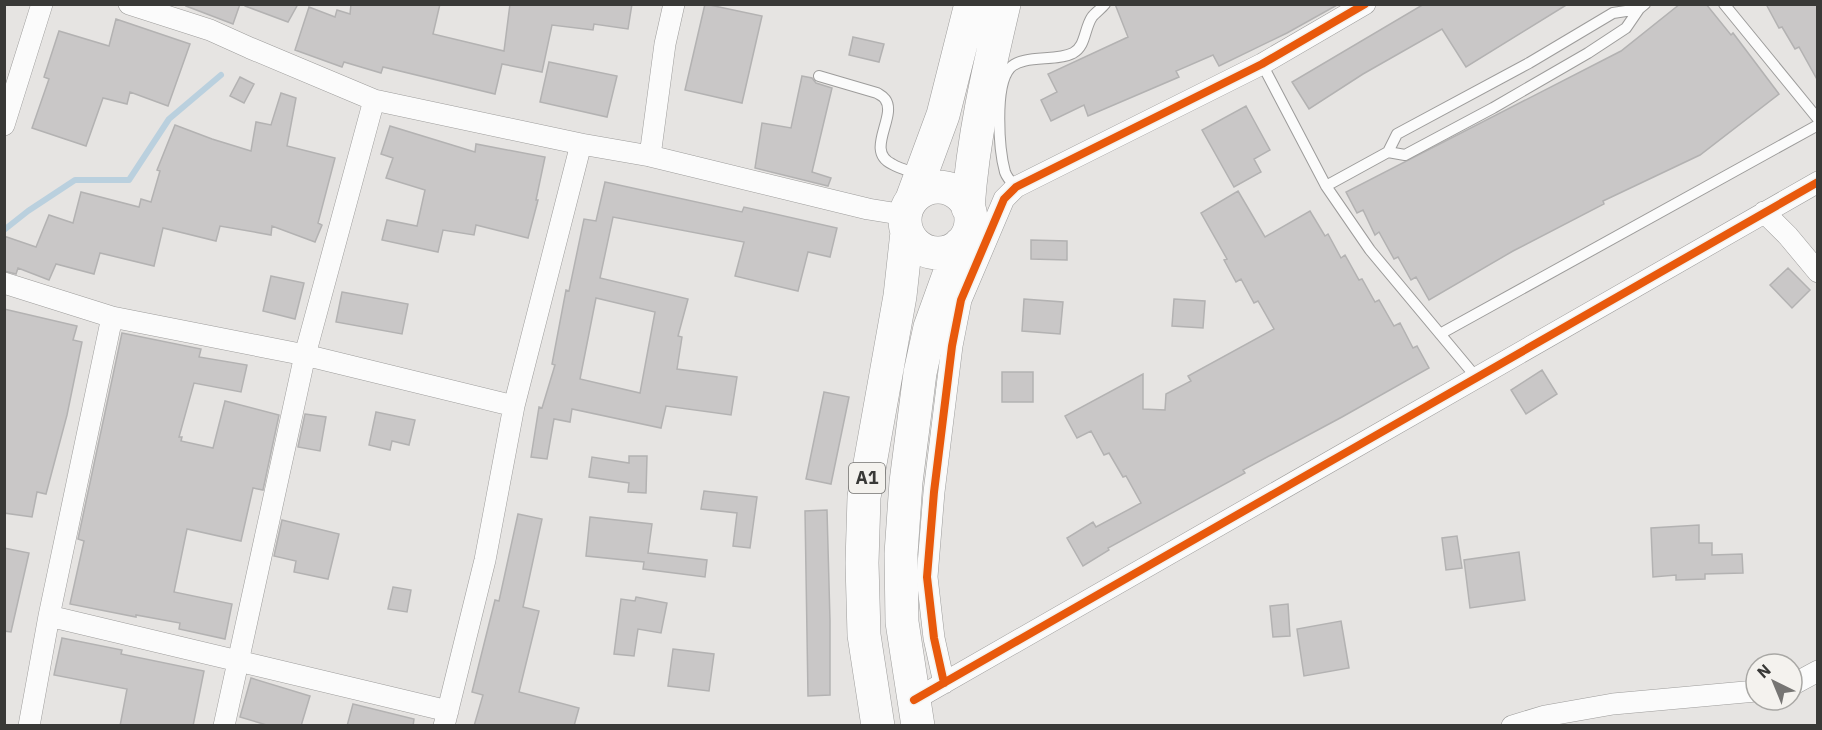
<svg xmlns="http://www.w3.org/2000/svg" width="1822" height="730" viewBox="0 0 1822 730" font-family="'IBM Plex Sans',sans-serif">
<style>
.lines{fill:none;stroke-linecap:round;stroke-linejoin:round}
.stream{stroke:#bad0de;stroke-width:6}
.building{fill:#c9c7c7;stroke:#b3b2b2;stroke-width:1.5;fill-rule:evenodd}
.lane-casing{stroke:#9d9c9b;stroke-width:12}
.street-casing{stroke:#9d9c9b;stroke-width:22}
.highway-casing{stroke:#9d9c9b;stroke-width:34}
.lane{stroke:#fbfbfb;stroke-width:10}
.street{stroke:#fbfbfb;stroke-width:21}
.highway{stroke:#fbfbfb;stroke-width:33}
.cycleway-casing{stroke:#f4f2ee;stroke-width:11}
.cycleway{stroke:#e8590c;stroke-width:8}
.labels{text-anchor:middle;stroke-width:4.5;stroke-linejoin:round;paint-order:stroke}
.shield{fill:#f4f2ee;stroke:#71706e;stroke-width:1.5}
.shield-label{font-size:18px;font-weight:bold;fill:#393937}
</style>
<rect width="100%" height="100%" fill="#e6e4e2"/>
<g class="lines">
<path class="stream" d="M4,230L28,211L75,180H129L169,119L221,75"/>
</g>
<path class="building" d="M187,4H240L233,24L186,6Z
M245,4H298L288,22L245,6Z
M351,4H440L433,34L504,51L510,4H632L628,29L594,24L593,30L552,25L542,72L502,64L495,94L383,67L381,73L344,62L342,67L295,50L309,7L335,17L337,10L350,14Z
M705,4L762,16L742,103L685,90Z
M1115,4H1339L1287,33L1219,66L1213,55L1176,71L1179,77L1088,116L1084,105L1051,121L1041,100L1057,92L1048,74L1128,37Z
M1424,4H1568L1466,67L1442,29L1363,74L1309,109L1292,82Z
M1680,4H1706L1731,35L1733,33L1779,94L1700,155L1603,201L1604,204L1513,251L1429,300L1416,277L1411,280L1398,257L1394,259L1379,232L1375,235L1363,210L1357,213L1346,192L1621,51Z
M1766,4H1818V81L1799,47L1795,49L1782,27L1779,28Z
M116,19L190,44L168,106L130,92L127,104L103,98L86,146L32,128L49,79L44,77L59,31L109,46Z
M853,37L884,44L879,62L849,55Z
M549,62L617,76L607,117L540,102Z
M802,76L812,78L816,83L832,88L812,172L831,178L828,186L755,168L762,123L791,128Z
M240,77L254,84L244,103L230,96Z
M281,93L296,98L287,146L335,158L318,223L322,225L315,242L272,226L271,235L220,226L216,241L163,228L154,266L100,253L94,274L56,264L49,280L18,268L16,274L4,271V236L36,247L49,215L73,223L81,192L139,207L141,199L151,202L160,171L157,170L175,125L212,139L251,151L256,122L271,125Z
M1246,106L1270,150L1254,159L1261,172L1234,187L1202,130Z
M390,126L475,152L476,144L545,157L536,200H538L528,238L476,225L474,235L443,230L438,252L382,240L387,220L417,226L425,190L386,178L393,158L381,154Z
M605,182L742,212L744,207L837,228L830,257L808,252L798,291L735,276L744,242L613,217L600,278L688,299L678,336L682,337L677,369L737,377L731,415L666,406L661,428L572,409L570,422L554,419L547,459L531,457L539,407L542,408L555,365L552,364L566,290L569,291L584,219L596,221ZM596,298L655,312L640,393L580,379Z
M1238,191L1265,237L1310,211L1325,236L1328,234L1341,258L1345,255L1359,280L1362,279L1375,302L1379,300L1394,326L1400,323L1413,348L1417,346L1429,368L1342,417L1243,470L1245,473L1108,548L1109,550L1083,566L1067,538L1093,522L1096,527L1141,503L1126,476L1123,477L1109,453L1104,455L1091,431L1077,438L1065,416L1143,374V409L1165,410L1166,394L1191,381L1188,376L1274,329L1258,301L1254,303L1241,279L1236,282L1224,260L1227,259L1201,213Z
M1031,240L1067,241V260L1031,259Z
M1788,268L1810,290L1792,308L1770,285Z
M271,276L304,283L295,319L263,311Z
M342,292L408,304L402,334L336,322Z
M1024,299L1063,302L1060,334L1022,331Z
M1174,299L1205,301L1203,328L1172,326Z
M4,309L77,326L73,340L82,342L67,415L46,494L37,492L32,517L4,513Z
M122,333L201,349L199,357L247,365L241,392L194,383L179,437H182L181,441L213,448L225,401L279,415L263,490L253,488L241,541L187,529L174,592L232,604L225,639L179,629L180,623L136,615V617L70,604L84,541L78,539Z
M1542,370L1557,394L1526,414L1511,390Z
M1002,372H1033V402H1002Z
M824,392L849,397L831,484L806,479Z
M376,412L415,420L409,445L392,441L390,450L369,445Z
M305,414L326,417L320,451L298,447Z
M629,456H647L646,493L628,492L629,483L589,477L592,457L629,463Z
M704,491L757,497L750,548L733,546L737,513L701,509Z
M827,510L830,621V695L808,696L805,511Z
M518,514L542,519L523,607L539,611L519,692L579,708L574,726H474L483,695L472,692L495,600L499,601Z
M590,517L652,524L648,553L707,560L705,577L643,569L644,562L586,556Z
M282,520L339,534L328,579L294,572L296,561L274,556Z
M1699,525V543H1712V555L1742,554L1743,573L1705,574V579L1676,580V575L1653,577L1651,528Z
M1457,536L1462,568L1446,570L1442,538Z
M4,548L29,553L11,632L4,631Z
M1519,552L1525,600L1470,608L1464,560Z
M393,587L411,590L407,612L388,609Z
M636,597L667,603L661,633L638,629L634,656L614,654L621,599L635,601Z
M1288,604L1290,636L1273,637L1270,606Z
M1341,621L1349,668L1304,676L1297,629Z
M62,638L122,650L121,654L204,671L193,726H120L127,689L54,675Z
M673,649L714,654L709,691L668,686Z
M251,678L310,696L301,726H270L240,717Z
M353,704L414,719L413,726H347Z"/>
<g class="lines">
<g class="lane-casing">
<path id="lane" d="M1724,4L1818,119
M1262,64L1326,186L1370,250L1476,377
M819,76L877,93C880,95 883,96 885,99C898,116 864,151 892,164C900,169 910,171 919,174
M1388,152L1405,155L1493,108L1588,53L1626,28L1639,9L1645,4
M1326,186L1388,152L1397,134L1529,63L1613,13L1639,9
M1016,187C1012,183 1007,178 1005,172C999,150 994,86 1010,68C1023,54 1056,62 1073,53C1086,46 1084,29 1092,17C1095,13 1101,9 1105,4
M1440,334L1818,125"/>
</g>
<g class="street-casing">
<path id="street" d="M129,4L210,30L250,48L374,100L581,144L650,156L868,209L905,215
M4,125L42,4
M650,156L665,44L674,4
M1764,212L1788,236L1818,272
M4,283L112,317L305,355L514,406
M49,616L448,711
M944,683L934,638L927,577L934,492L952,346L961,300L1004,199L1016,187L1262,64L1365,4
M1792,685L1818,671
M914,700L1818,182
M29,726L49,616L112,317
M224,726L305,355L374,100
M444,726L485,560L514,406L581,144
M1512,726L1545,716L1613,704L1756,691"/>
</g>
<g class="highway-casing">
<path id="highway" d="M905 220a33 33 0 1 1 66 0a33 33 0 1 1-66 0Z
M912,199L943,115L971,4
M968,208C973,138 988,72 1004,4
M878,726L864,635L862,563L864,497L900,296L907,232
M918,726L902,622L901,554L906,482L920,373L930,327L960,244"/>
</g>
<use href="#lane" class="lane"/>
<use href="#street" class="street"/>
<use href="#highway" class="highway"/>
<g class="cycleway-casing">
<path id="cycleway" d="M944,683L934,638L927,577L934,492L952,346L961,300L1004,199L1016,187L1262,64L1365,4
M914,700L1818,182"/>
</g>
<use href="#cycleway" class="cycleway"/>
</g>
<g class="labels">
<rect class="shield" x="849" y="463" width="36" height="30" rx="4.5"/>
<g class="shield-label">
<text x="867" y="484">A1</text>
</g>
</g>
<rect width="1822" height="730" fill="none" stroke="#393937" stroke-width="12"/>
<g transform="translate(1774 682) rotate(317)"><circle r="28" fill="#f4f2ee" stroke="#a9a8a5" stroke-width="1.5"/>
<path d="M0-4.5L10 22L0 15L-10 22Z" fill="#767573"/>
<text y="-9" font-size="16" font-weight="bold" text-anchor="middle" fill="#393937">N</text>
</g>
</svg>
